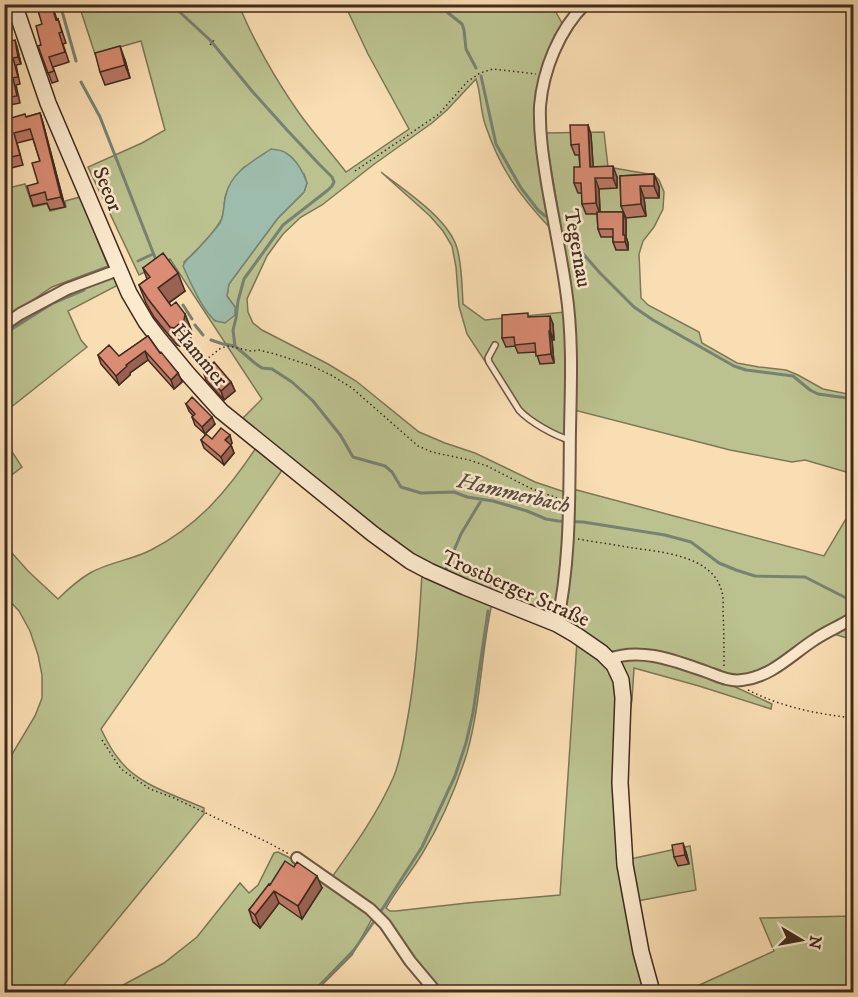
<svg xmlns="http://www.w3.org/2000/svg" width="858" height="997" viewBox="0 0 858 997" font-family="'IM FELL DW Pica',serif">
<style>
.green{fill:#bbc28f;stroke:#7d7657;stroke-width:1.5;fill-rule:evenodd}
.water{fill:#9ebcab;stroke:#788273;stroke-width:1.5}
.lines{fill:none;stroke-linecap:round;stroke-linejoin:round}
.stream{stroke:#788273;stroke-width:3}
.service-casing{stroke:#6e5744;stroke-width:8}
.minor-casing{stroke:#6e5744;stroke-width:14}
.secondary-casing{stroke:#3f2a1f;stroke-width:18}
.path{stroke:#3f2a1f;stroke-width:1.5;stroke-dasharray:1.5 3;stroke-linecap:butt}
.service{stroke:#fceace;stroke-width:5}
.minor{stroke:#fceace;stroke-width:10}
.secondary{stroke:#fceace;stroke-width:15}
.wall{fill:#bb7864;stroke:#3f2a1f;stroke-width:1.5}
.shaded-wall{fill:#996251;stroke:#3f2a1f;stroke-width:1.5}
.building{fill:#da8c74;stroke:#3f2a1f;stroke-width:1.5}
.labels{text-anchor:middle;stroke-width:5;stroke-linejoin:round;paint-order:stroke}
.street-label{font-size:21px;fill:#3f2a1f;stroke:#fceace}
.water-label{font-size:22px;font-style:italic;fill:#574e42;stroke:#fceace}
</style>
<rect width="100%" height="100%" fill="#fadeb3"/>
<filter id="stains"><feTurbulence type="fractalNoise" baseFrequency=".00333" numOctaves="4"/><feColorMatrix values="0 0 0 0 .2 0 0 0 0 .09 0 0 0 0 .02 0 0 0 .5 -.17"/></filter>
<radialGradient id="worn" r=".72"><stop offset=".6" stop-color="#630" stop-opacity="0"/><stop offset="1" stop-color="#630" stop-opacity=".3"/></radialGradient>
<path class="green" d="M79,5H239C252,38 276,80 297,110C312,132 330,151 346,172L409,129L368,54L345,5H552L563,25L535,111L536,144L539,169L551,229C519,195 500,169 485,124C480,109 481,93 476,79L447,110L432,123L373,165L322,205L301,217L283,234L267,256L247,299L248,312L253,323L262,330L328,364L356,381L419,432L445,443L475,453L535,482L565,492L564,547L557,600L553,606L539,610L530,608L416,558L239,422L262,399L170,259L139,275L88,167L142,143L165,130L141,41L95,54ZM244,167L304,174L307,183L304,192L278,218L229,284L227,296L235,307L215,321C198,302 192,286 184,262C195,252 212,235 220,222C225,214 223,204 226,194C229,183 237,175 244,167Z
M604,132L608,167L654,175L659,180L664,192L663,209L654,227L643,241L639,254L641,298L648,305L699,332L702,343L737,363L759,367L786,370L798,375L823,389L853,395V474L805,460L792,462L730,450L574,410L561,227L545,133Z
M381,172C405,191 448,218 457,248C462,265 462,286 463,304L485,320L565,312L567,346L565,443L524,417L515,407L467,334L459,306L456,267L452,246L443,231L430,216Z
M25,184L33,207L47,204L50,211L66,207L65,201L80,197L108,266L52,287L5,319L4,189Z
M115,275L120,284L68,311L81,340L87,347L5,412V328L60,296Z
M5,441L22,467L5,480H4Z
M256,448L283,469L101,729C106,739 111,750 118,758C137,785 175,795 204,808V814L58,992H5V766L35,716L42,698V675L38,655L30,631L19,611L5,596L4,544L28,571L58,599C68,589 78,580 90,573C109,562 132,560 151,550C198,526 228,490 256,448Z
M573,489L824,556L853,507V617L763,672L718,679L772,704L771,709L699,686L634,668L632,700L629,718L620,665L622,660L614,652L605,650L577,630L568,616L566,604L574,528Z
M422,573L492,603C481,652 481,704 467,753C456,788 441,823 422,854C411,872 397,889 386,908L390,911H396L467,903L560,895L577,641L607,665L619,689L617,757L647,992H439L408,954L332,877C355,845 378,813 394,776C400,761 403,744 406,727C416,676 419,625 422,573Z
M853,622V640L831,633Z
M690,846L696,890L637,901L630,859Z
M278,852L294,860L374,915L352,955L315,992H110L164,963L197,937L240,883L249,893L258,885L274,853Z
M853,916V992H684L774,951L760,918Z"/>
<path class="water" d="M271,149C277,150 282,150 286,153C296,159 304,173 307,183L304,192L278,218L229,284L227,296L235,307V315L225,323C222,322 218,322 216,321C205,315 188,278 183,266C185,260 190,257 195,252C203,243 213,233 220,223C225,214 223,204 226,195C231,172 253,161 271,149Z"/>
<g class="lines">
<path class="stream" d="M60,4L76,61
M171,4L210,40L252,91L287,130L318,163L332,177L334,182L332,186L328,190L283,225L244,279L238,301L236,318L233,330L235,346
M437,4L462,24L464,30L466,49L476,68
M481,76L496,144L521,188L538,210L545,216
M81,82L100,117L156,260
M571,240L600,273L634,307L653,320L734,366L746,370L793,376L810,390L818,394L854,399
M138,261L153,254
M183,305L192,319
M195,325L203,335
M4,334L53,303L84,290
M211,340L223,344L235,346L256,364L262,368L272,369L292,382L313,401L341,436L353,457L385,466L392,472L401,487L421,493L454,492L467,497L493,501L527,511L546,519L558,521L583,522L665,535L691,542L719,563L736,570L755,576L805,577L854,602
M446,569L461,534L482,499
M381,911L422,847L455,776L466,743L473,713L488,611
M313,992L354,950L375,920"/>
<g class="service-casing">
<path id="service" d="M495,345L488,358L489,362L519,410C530,422 555,436 570,440"/>
</g>
<g class="minor-casing">
<path id="minor" d="M4,325L20,314L67,289L118,270
M557,624C571,560 569,495 570,430C571,384 573,336 566,290C561,254 553,219 547,183C543,158 539,132 540,106C543,70 559,30 585,4
M609,659C642,647 675,661 707,672C718,676 730,682 742,680C771,677 791,655 814,640C827,631 841,626 854,617
M297,858L370,909L385,924L410,961L436,992"/>
</g>
<g class="secondary-casing">
<path id="secondary" d="M14,4L48,103L129,293L146,322L159,339L187,373L221,411L373,534L410,561L429,571L465,587L557,624L576,635L602,653L614,665L621,680L623,698L620,783L625,865L641,952L652,992"/>
</g>
<path class="path" d="M210,45L215,39
M355,171L439,114L467,82L480,73L493,69L536,74
M198,366L221,348L228,346L251,351L259,350L275,354L312,366L331,375L352,388L418,446L432,452L469,460L487,466L530,488L557,498
M578,539C596,542 615,545 633,548C662,552 711,556 721,589C724,596 723,605 723,612C724,631 724,649 724,668
M748,690C782,707 816,714 854,718
M102,740L121,769L150,789L174,798L269,843L289,854"/>
<use href="#service" class="service"/>
<use href="#minor" class="minor"/>
<use href="#secondary" class="secondary"/>
</g>
<path class="wall" d="M52,4L57,20L58,19L66,43L63,44L69,62L53,67L58,81L52,83L38,46L41,45L42,24Z
M17,47L21,64L16,65L20,84L16,85L20,103L5,106L4,80L6,79L7,67Z
M125,60L130,78L105,85L100,72Z
M40,113L43,123L65,207L50,210L47,203L33,206L30,196L38,183L40,161L33,139L17,143L23,165L11,168L7,158L4,120L26,117Z
M588,125L591,135L593,167L617,177V188L599,189L600,212H623L626,220V237L628,243V250H616L613,242V237H601L598,229L597,214H586L582,204V193H578L574,183L580,167L579,155H575L571,145Z
M654,174L659,187V198H644L646,216L626,218L621,206L620,176Z
M143,268L185,291L169,303L171,306L185,314L192,332L191,338L180,346L177,345L154,317L146,303L139,285L147,279Z
M529,317L553,324L554,340H552L554,363L540,364L536,352L518,353L515,346L506,347L502,338Z
M148,336L160,353L178,373L182,382L174,389L148,360L130,373V375L119,385L101,364L98,355L119,356Z
M203,371L231,382L235,391L224,400L206,380Z
M186,404L215,424L205,434L195,425L192,417L193,416L189,411Z
M212,439L232,443L231,445L234,453L224,465L204,448L201,440Z
M686,852L689,864L678,866L674,857Z
M270,885L322,888L302,919L279,903L260,928L253,922L249,910Z"/>
<path class="shaded-wall" d="M15,40L17,47L21,64L18,57Z
M120,46L125,60L130,78L125,65Z
M40,113L43,123L65,207L61,197Z
M588,125L591,135L594,177L590,167Z
M613,166L617,177V188L613,178Z
M654,174L659,187V198L654,186Z
M595,178L599,189L600,214L596,203Z
M640,186L644,198L646,216L641,204Z
M623,212L626,220V237L628,243V250L623,235Z
M178,273L185,291L164,306L158,288Z
M185,314L192,332L191,338L180,346L174,328Z
M550,316L553,324L554,340L550,331Z
M549,331L552,340L554,363L551,354Z
M145,351L148,360L130,373V375L119,385L116,376L126,365Z
M178,373L182,382L174,389L171,380Z
M231,382L235,391L224,400L221,391Z
M212,417L215,424L205,434L202,427Z
M230,435L232,443L231,445L234,453L224,465L221,457L225,440Z
M683,843L686,852L689,864L685,855Z
M317,876L322,888L302,919L298,906Z
M274,891L279,903L260,928L255,915Z"/>
<path class="building" d="M36,4H51L56,20L58,19L62,32L59,33L65,52L49,57L54,71L48,73L38,46L41,45L36,26L42,24Z
M15,40L18,57L13,58L18,77L6,79L4,67H7L4,54V42Z
M120,46L125,65L100,72L95,53Z
M13,78L17,96L4,98V80Z
M40,113L61,197L47,200L45,192L30,196L27,186L38,183L32,163L40,161L30,129L14,133L20,155L7,158L4,149V120L25,114L26,117Z
M570,125H588L590,167L613,166V178H595L596,203L582,204L581,183H574V167H580L579,144L571,145Z
M654,174V186H640L641,204L621,206L620,176Z
M597,212H623V235H625V242H613V229H598Z
M163,253L178,273L158,288L171,306L176,302L185,314L184,320L174,328L170,327L148,299L139,285L150,277L143,268Z
M528,313V317L550,316V331H549L551,354L536,356L535,343L515,345L514,337L502,338V315Z
M148,336L160,353L161,352L178,373L171,380L145,351L126,365L127,366L116,376L98,355L109,345L119,356Z
M214,362L231,382L221,391L203,371Z
M192,397L212,417L202,427L192,417L195,414L186,404Z
M221,428L230,435L225,440L231,445L221,457L201,440L206,434L212,439Z
M683,843L685,855L674,857L672,845Z
M285,861L294,867L297,862L317,876L298,906L274,891L255,915L249,910L269,884L270,885Z"/>
<g class="labels">
<g class="street-label">
<text transform="translate(108 189) rotate(68)" y="7">Seeor</text>
<text transform="translate(578 248) rotate(80)" y="7">Tegernau</text>
<text transform="translate(200 355) rotate(50)" y="7">Hammer</text>
<text transform="translate(516 588) rotate(24)" y="7">Trostberger Straße</text>
</g>
<g class="water-label">
<text transform="translate(514 492) rotate(13)" y="8">Hammerbach</text>
</g>
</g>
<rect width="858" height="997" fill="none" stroke="#fadeb3" stroke-width="24"/>
<rect x="6" y="6" width="846" height="985" fill="none" stroke="#3f2a1f" stroke-width="3"/>
<rect x="12" y="12" width="834" height="973" fill="none" stroke="#3f2a1f" stroke-width="1.5"/>
<g transform="translate(801 940) rotate(100)" stroke="#fceace" stroke-width="4.5" paint-order="stroke">
<path d="M0-4.5L10 22L0 15L-10 22Z" fill="#3f2a1f"/>
<text y="-9" font-size="16" font-weight="bold" text-anchor="middle" fill="#3f2a1f">N</text>
</g>
<rect width="100%" height="100%" filter="url(#stains)"/>
<rect width="100%" height="100%" fill="url(#worn)"/>
</svg>
